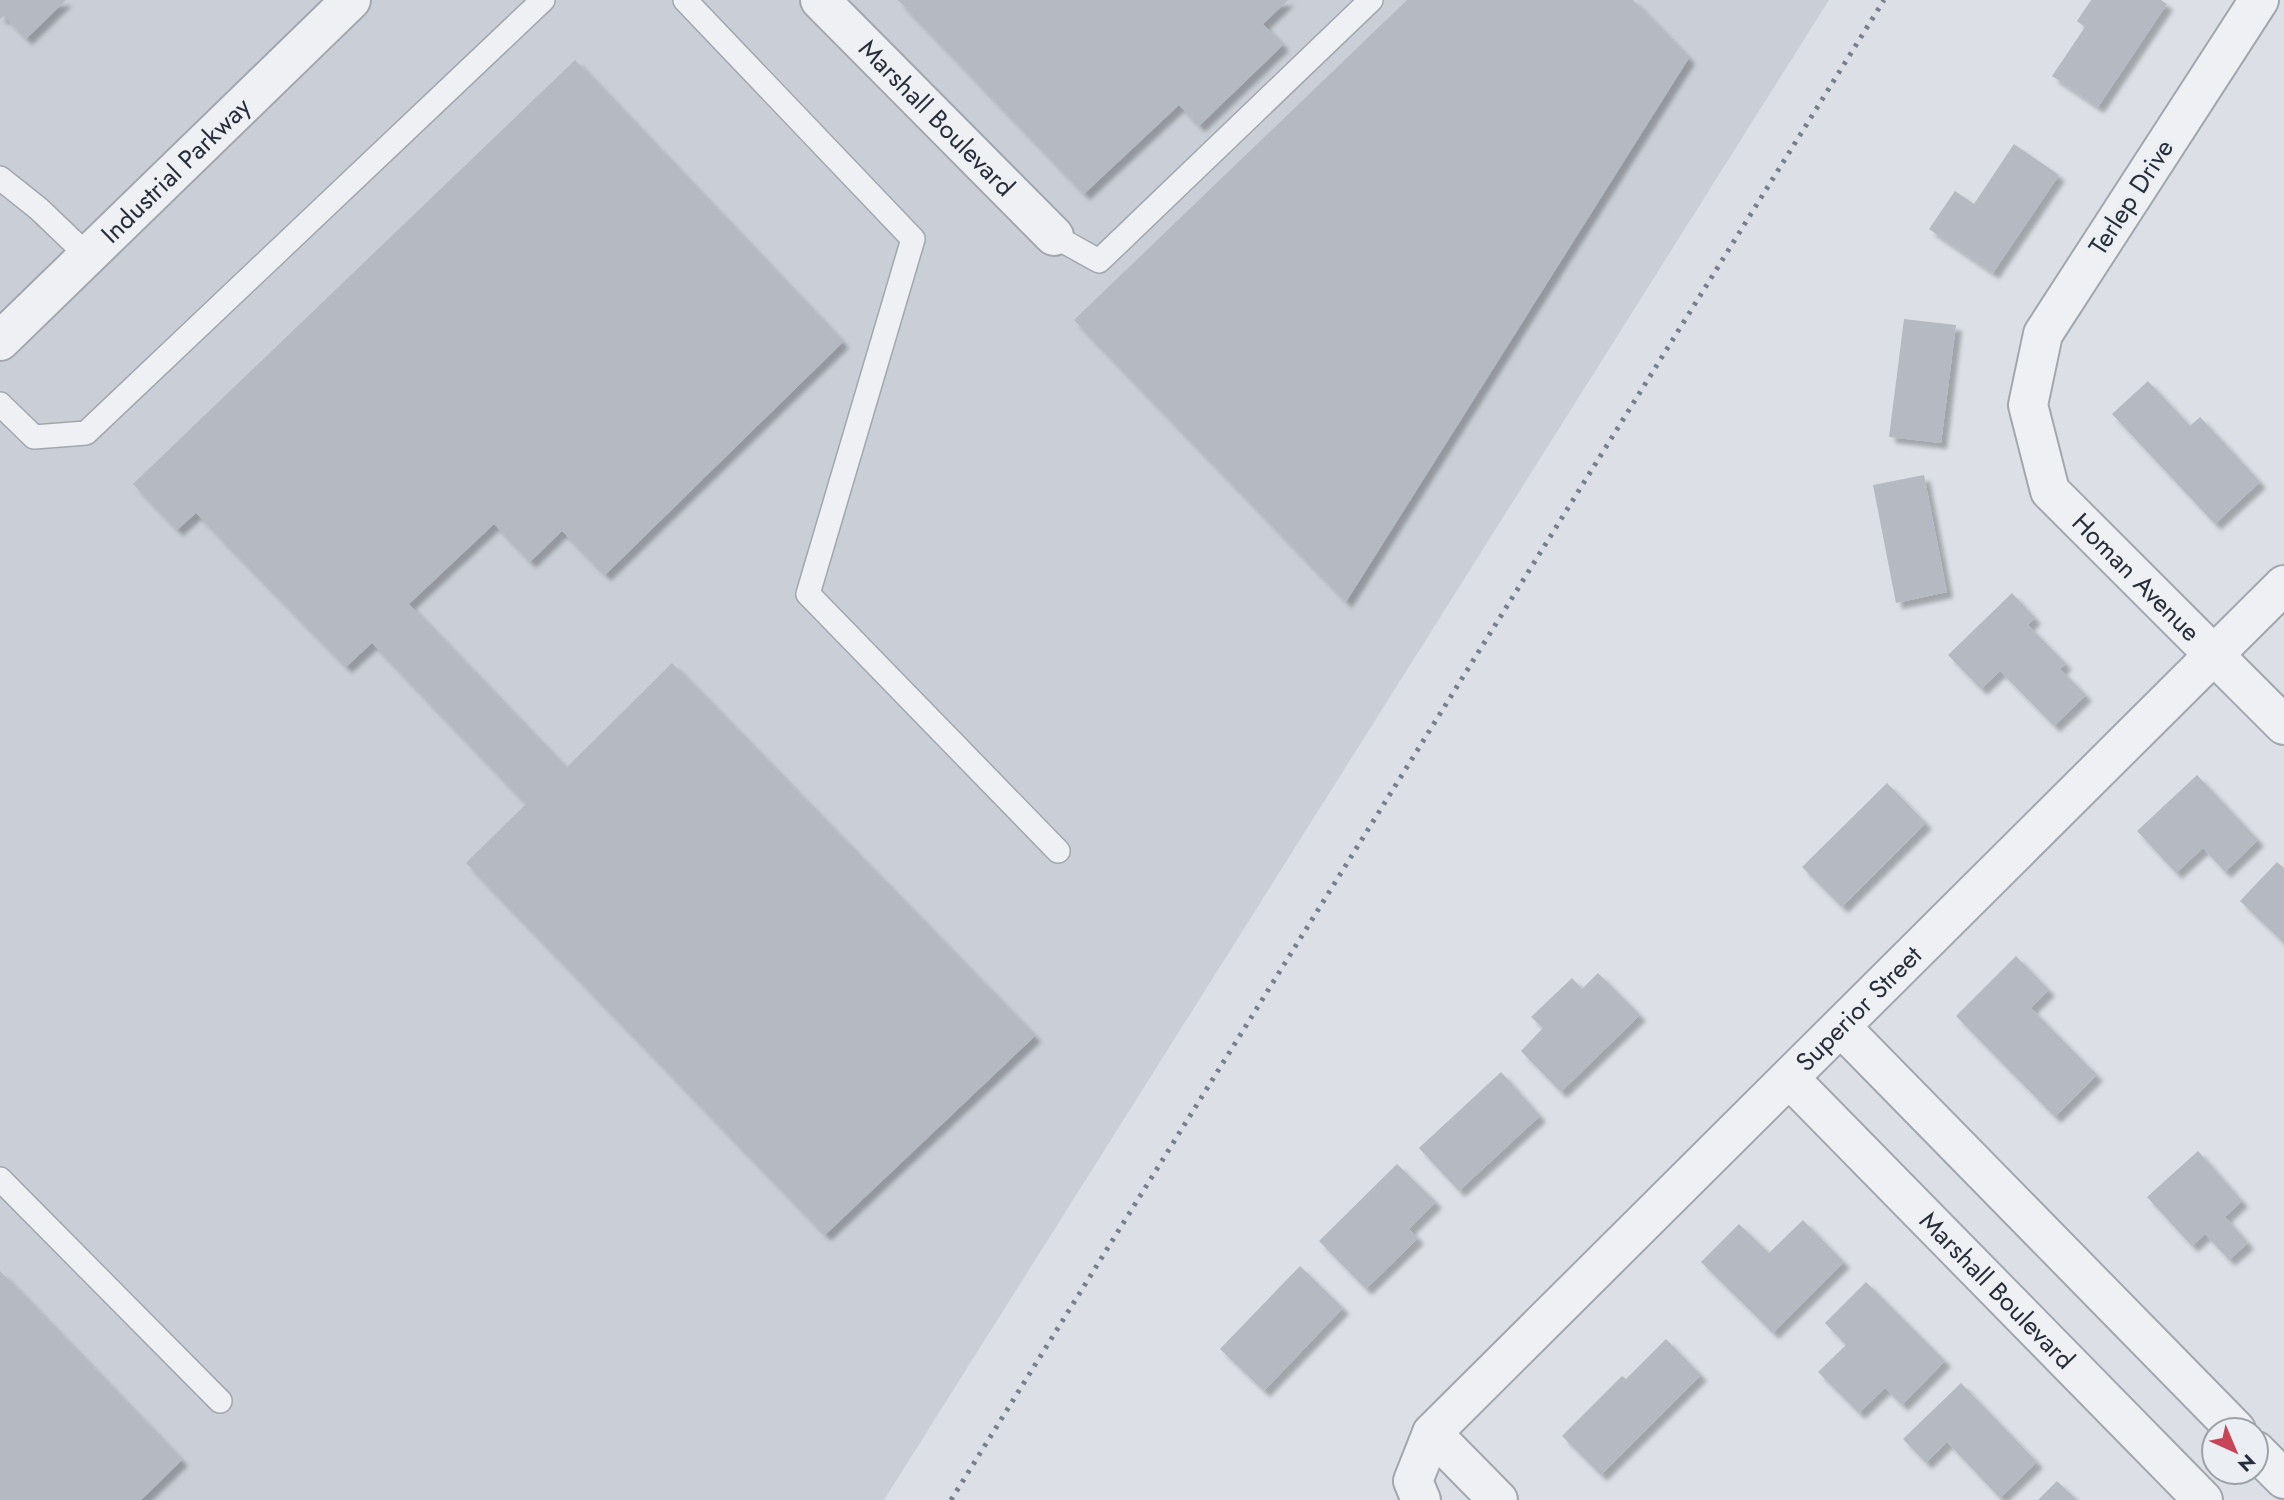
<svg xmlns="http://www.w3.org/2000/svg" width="2284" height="1500" viewBox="0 0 2284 1500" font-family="Jost,sans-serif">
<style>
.built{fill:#cacfd7}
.building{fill:#b4b9c2;filter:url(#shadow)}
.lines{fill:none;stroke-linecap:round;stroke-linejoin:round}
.service-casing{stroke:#a2a7af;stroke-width:26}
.minor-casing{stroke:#a2a7af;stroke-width:42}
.tertiary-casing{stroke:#a2a7af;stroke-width:42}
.service{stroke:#eff0f4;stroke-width:23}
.minor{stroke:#eff0f4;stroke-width:38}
.tertiary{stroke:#eff0f4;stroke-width:38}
.rail{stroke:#777f8e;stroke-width:5;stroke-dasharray:3.5 7;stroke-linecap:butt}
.labels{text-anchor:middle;stroke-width:6;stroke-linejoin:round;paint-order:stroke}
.street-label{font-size:26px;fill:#272e3b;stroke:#ebeff3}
</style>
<defs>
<filter id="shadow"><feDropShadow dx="6" dy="6" stdDeviation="2" flood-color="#0004"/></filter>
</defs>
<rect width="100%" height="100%" fill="#dce0e6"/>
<path class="built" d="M0,0H1829L884,1500H0Z"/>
<path class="building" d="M0,0H66L26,39L4,16L0,19Z
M898,0H1288L1263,24L1283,45L1199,126L1179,105L1084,194Z
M1407,0H1633L1689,58L1346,602L1074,320Z
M2091,0H2161L2167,4L2098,107L2052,76L2085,27L2077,21Z
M575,60L843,342L605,575L562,531L530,562L494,524L409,604L566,768L672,663L1035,1036L825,1235L466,863L526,804L372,643L346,667L196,513L177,530L133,484Z
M2014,144L2059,175L1993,273L1929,229L1955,191L1974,204Z
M1904,319L1956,325L1941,443L1889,437Z
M2148,381L2190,426L2200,417L2260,482L2215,524L2112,414Z
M1924,475L1947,592L1896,603L1873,485Z
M2012,593L2035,618L2028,625L2066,664L2060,669L2086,695L2054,726L2000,671L1981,689L1948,655Z
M2197,775L2258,840L2225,872L2203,848L2176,873L2137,831Z
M1887,783L1926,823L1842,907L1802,867Z
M2277,862L2284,868V943L2240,901Z
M2016,956L2049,990L2031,1008L2097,1075L2055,1117L1956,1016Z
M1598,973L1640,1015L1561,1092L1521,1051L1543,1028L1531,1017L1572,978L1582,989Z
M1501,1072L1540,1116L1459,1191L1419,1148Z
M2198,1151L2242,1201L2225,1217L2248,1243L2229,1260L2205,1234L2192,1246L2147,1197Z
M1397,1164L1436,1202L1409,1229L1418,1238L1366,1289L1319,1241Z
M1803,1220L1844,1262L1773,1333L1701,1262L1739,1224L1769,1253Z
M1300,1266L1343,1308L1264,1391L1220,1349Z
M0,1271L182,1460L141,1500H0Z
M1866,1282L1945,1361L1902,1405L1885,1388L1859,1413L1818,1372L1846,1345L1825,1323Z
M1666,1339L1701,1375L1601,1475L1562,1436L1622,1376L1626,1379Z
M1961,1383L2037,1462L2000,1498L1947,1442L1926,1463L1903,1439Z
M2057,1481L2077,1500H2038Z"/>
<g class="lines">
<g class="service-casing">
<path id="service" d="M685,0L913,239L808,594L1058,851
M0,178L39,209L88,256
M1054,236L1099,261L1371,0
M0,404L34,437L86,433L543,0
M0,1179L220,1401"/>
</g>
<g class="minor-casing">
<g id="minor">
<path id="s1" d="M820,0L1054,236"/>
<path id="s2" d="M2259,0L2043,334L2028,405L2050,491L2284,725"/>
<path d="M1842,1028L2236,1430"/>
<path id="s3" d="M1790,1079L2203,1500"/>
<path d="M1432,1433L1498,1500"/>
<path d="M2256,1451L2284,1479"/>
<path id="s4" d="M1421,1500L1413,1481L1432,1433L2284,585"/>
</g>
</g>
<g class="tertiary-casing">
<g id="tertiary">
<path id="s5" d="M0,341L351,0"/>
</g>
</g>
<use href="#service" class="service"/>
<use href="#minor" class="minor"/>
<use href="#tertiary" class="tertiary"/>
<path class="rail" d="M951,1500L1884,0"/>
</g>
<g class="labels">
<g class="street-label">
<text dy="9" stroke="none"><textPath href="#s1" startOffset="166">Marshall Boulevard</textPath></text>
<text dy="9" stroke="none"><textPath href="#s5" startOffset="245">Industrial Parkway</textPath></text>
<text transform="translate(2131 197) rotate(-57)" y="9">Terlep Drive</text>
<text dy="9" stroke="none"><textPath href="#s2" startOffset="681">Homan Avenue</textPath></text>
<text dy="9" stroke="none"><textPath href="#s4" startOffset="674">Superior Street</textPath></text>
<text dy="9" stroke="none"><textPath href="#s3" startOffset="296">Marshall Boulevard</textPath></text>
</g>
</g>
<g transform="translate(2235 1451) rotate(136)"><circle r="33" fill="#ebeff3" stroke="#9da2a9" stroke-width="2"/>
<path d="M0-5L12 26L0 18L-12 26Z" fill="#c64658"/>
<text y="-10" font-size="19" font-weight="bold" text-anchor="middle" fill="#272e3b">N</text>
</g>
</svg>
